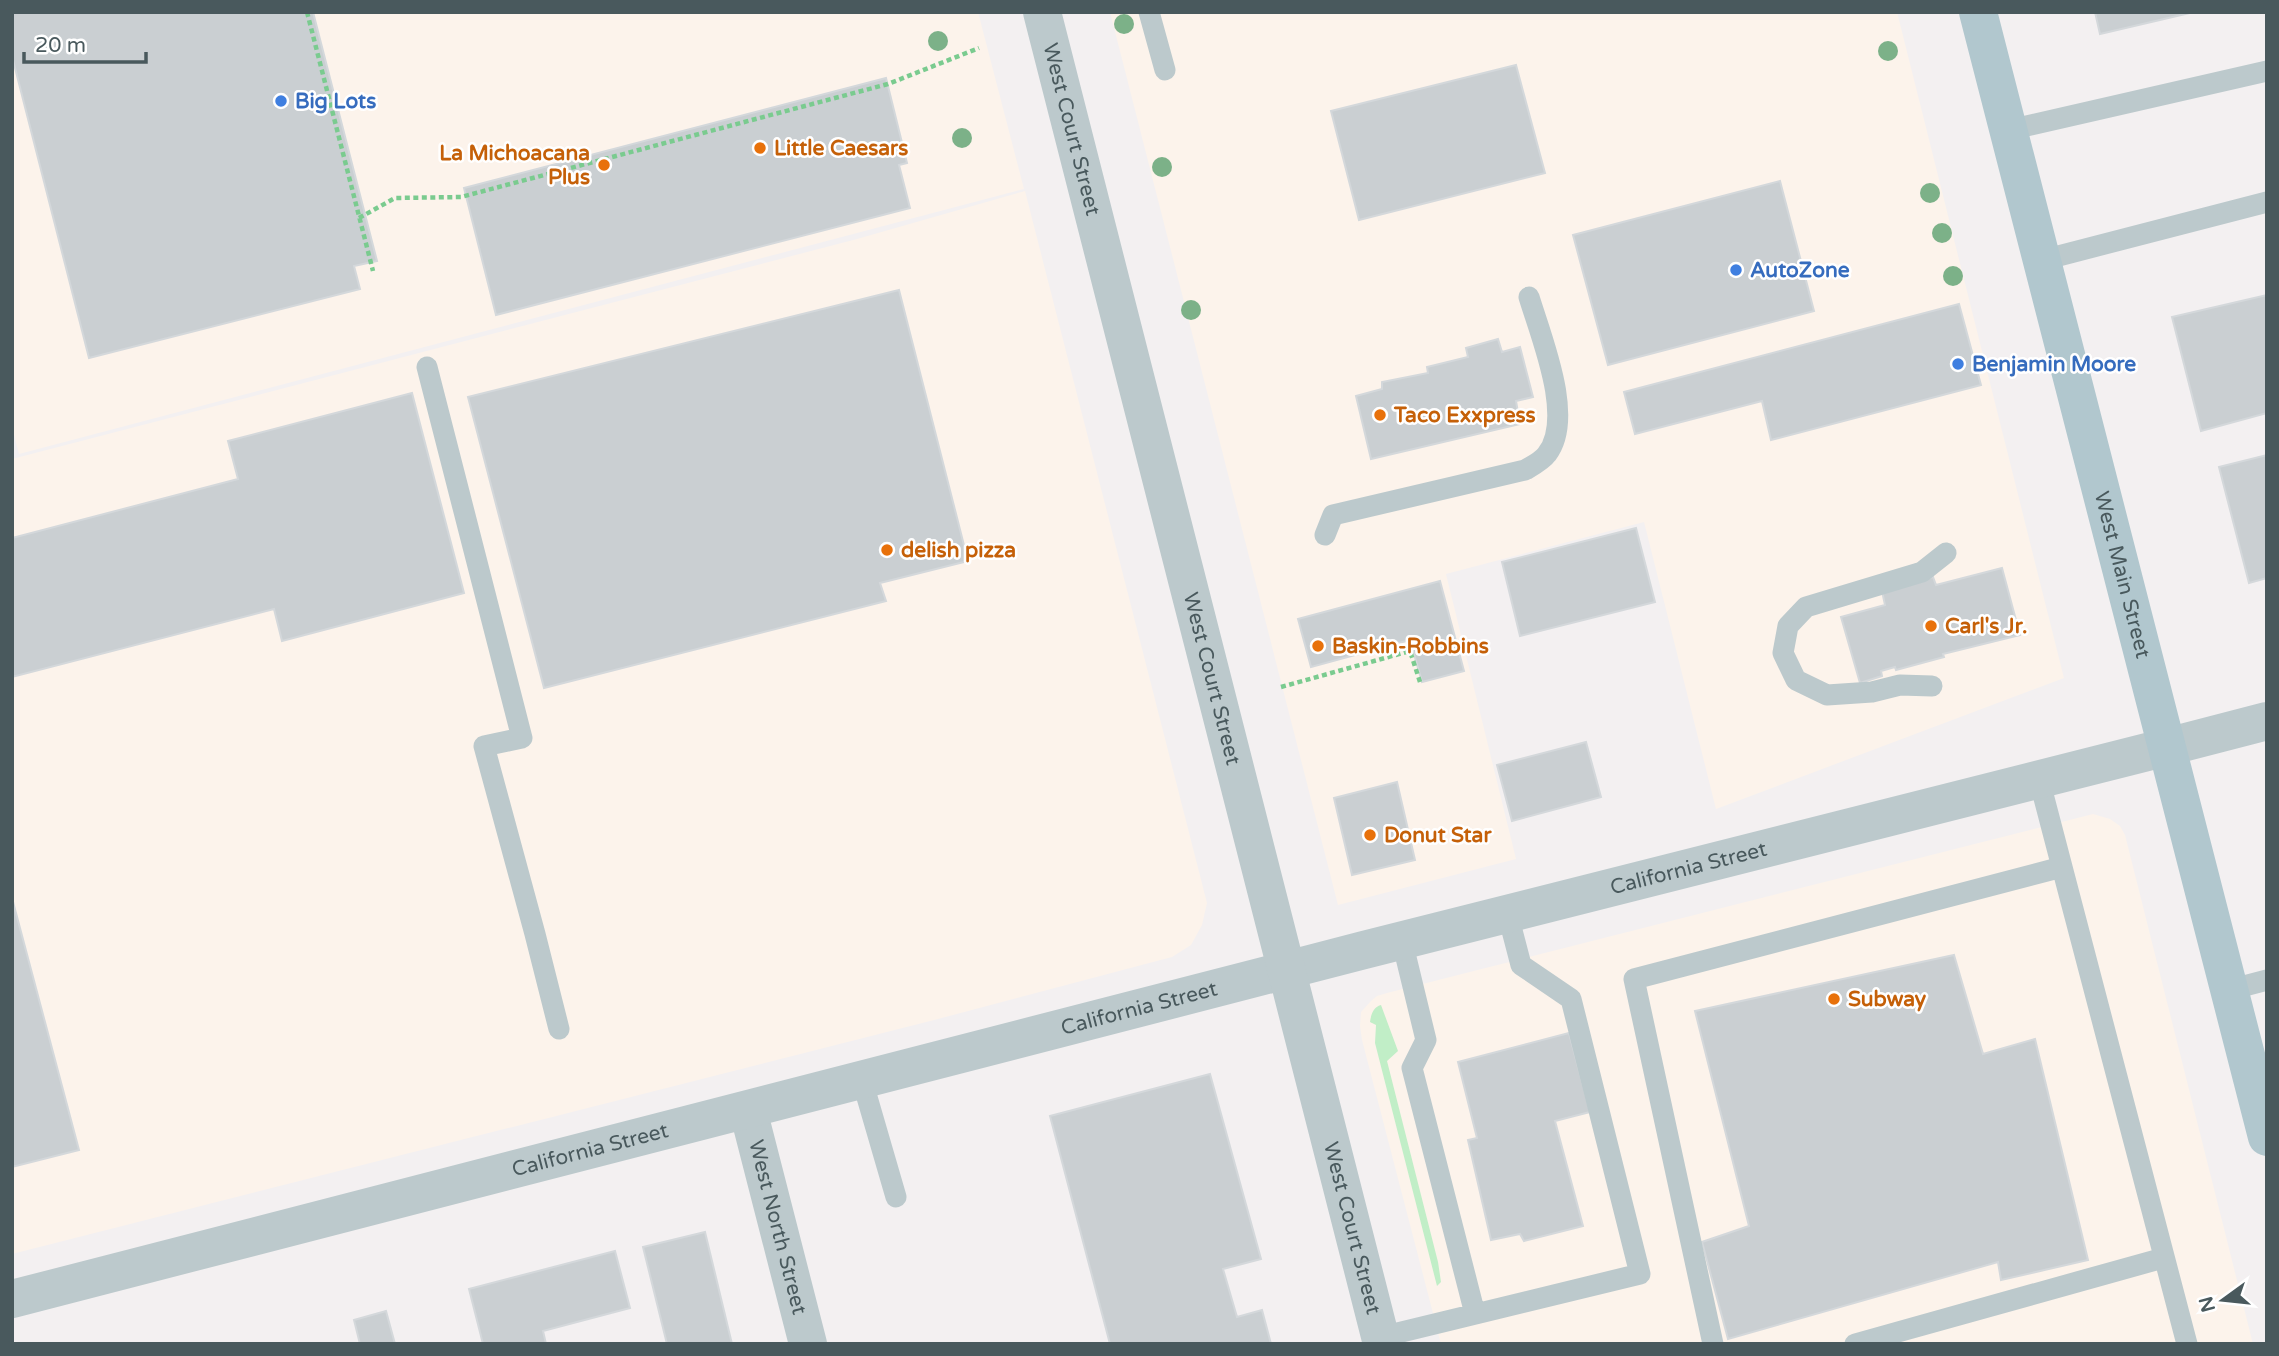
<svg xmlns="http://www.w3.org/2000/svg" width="2279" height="1356" viewBox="0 0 2279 1356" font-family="'Varela Round',sans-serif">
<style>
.commercial{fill:#fcf3eb}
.green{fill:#c1eec7}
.building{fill:#cacfd2;stroke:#d4d8db;stroke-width:2}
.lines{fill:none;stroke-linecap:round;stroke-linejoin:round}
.path{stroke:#7acb8f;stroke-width:4.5;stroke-dasharray:5 3.5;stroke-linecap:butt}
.service{stroke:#bcc9cc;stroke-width:21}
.minor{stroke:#bcc9cc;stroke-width:38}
.tertiary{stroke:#bcc9cc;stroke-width:38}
.primary{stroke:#b1c7ce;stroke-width:38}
.tree{fill:#7cb188}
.shop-dot{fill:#3f7fe0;stroke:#fff;stroke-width:2.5}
.food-dot{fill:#e8710a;stroke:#fff;stroke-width:2.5}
.labels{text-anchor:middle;stroke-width:5;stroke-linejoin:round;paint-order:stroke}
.shop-label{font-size:21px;font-weight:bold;fill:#366cbe;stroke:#fff;text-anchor:start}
.street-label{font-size:21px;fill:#49595d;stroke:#fff}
.food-label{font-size:21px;font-weight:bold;fill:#c56008;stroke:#fff;text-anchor:start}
</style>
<rect width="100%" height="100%" fill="#f3f0f1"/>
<path class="commercial" d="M12,12H978L1024,189L19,454L12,427Z
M1110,12H1897L2064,678L1716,809L1644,522L1446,574L1516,859L1338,905Z
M1025,191L1207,903L1202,925L1191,945L1172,957L938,1019L12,1254V459L857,239Z
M2093,814L2110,819L2120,826L2125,835L2253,1344H1441L1362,1040L1360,1026L1361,1012L1371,1001L1377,996L1387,993Z"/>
<path class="green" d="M1381,1005L1398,1051L1387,1061L1438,1262L1441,1282L1437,1286L1375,1043L1376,1025L1370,1022C1371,1015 1373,1007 1381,1005Z"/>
<path class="building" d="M12,12H313L377,261L354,266L360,289L89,358L12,56Z
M2095,12H2194L2100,34Z
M1516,65L1545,173L1359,220L1331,111Z
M886,78L907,163L899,165L910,208L496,315L464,188Z
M1780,181L1814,311L1608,365L1573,235Z
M899,290L968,561L880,583L886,601L544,688L468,397Z
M2267,295V413L2201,431L2172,317Z
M1959,304L1981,385L1771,440L1762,401L1635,434L1624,392Z
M1498,339L1502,352L1520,347L1533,397L1516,401L1520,424L1371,459L1356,396L1382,389V382L1428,373L1427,367L1468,357L1466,348Z
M412,393L464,593L282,641L274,609L12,677V538L238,479L228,441Z
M2267,455V578L2249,583L2219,467Z
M1636,528L1655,602L1520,636L1502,562Z
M2002,568L2020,635L1943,654L1944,657L1896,670L1895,667L1881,671L1882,676L1860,683L1841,617L1885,605L1882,591L1933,577L1936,585Z
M1440,581L1464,671L1422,682L1410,640L1311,667L1298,619Z
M1586,742L1601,797L1512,821L1497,765Z
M1397,782L1415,860L1352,875L1334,798Z
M12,898L79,1150L12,1167Z
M1954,955L1983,1054L2035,1039L2088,1260L2001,1280L1998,1262L1728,1339L1702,1242L1749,1226L1695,1011Z
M1569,1033L1590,1112L1555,1121L1583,1226L1524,1241L1520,1234L1491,1240L1468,1140L1477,1138L1458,1062Z
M1210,1074L1261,1259L1223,1269L1237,1317L1262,1310L1271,1344H1110L1050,1116Z
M705,1232L732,1344H667L643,1247Z
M615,1251L630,1308L543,1331L546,1344H483L469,1289Z
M386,1311L395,1344H360L354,1320Z"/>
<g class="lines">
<path class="path" d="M307,12L373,271
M359,218L395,198L461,197L888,84L979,48
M1281,687L1410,651L1420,682"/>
<path class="service" d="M1149,12L1165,70
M2009,130L2267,71
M2043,260L2267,202
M427,367L522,738L484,746L535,934L559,1029
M1325,535L1333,515L1525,470C1532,466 1542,461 1547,454C1575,418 1541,337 1529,297
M1932,686L1900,685L1872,692L1827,695L1796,680L1783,653L1788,626L1806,607L1922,572L1946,553
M2039,779L2062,867
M1402,941L1426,1040L1412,1068L1475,1314
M2229,990L2267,980
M862,1080L896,1197
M1381,1337L1640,1274L1571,999L1521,965L1508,915
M1713,1344L1634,979L2062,867L2187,1344
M1855,1344L2163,1258"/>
<g class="minor">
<path id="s1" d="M748,1110L808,1344"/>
<path id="s2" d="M12,1299L1364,950L2167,747"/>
</g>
<g class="tertiary">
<path id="s3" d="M1042,12L1382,1344"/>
<path d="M2167,747L2267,721"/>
</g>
<path class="primary" id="s4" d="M1978,12L2267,1137"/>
</g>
<g class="tree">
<circle cx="1124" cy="24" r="10"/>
<circle cx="938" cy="41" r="10"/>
<circle cx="1888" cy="51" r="10"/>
<circle cx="962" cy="138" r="10"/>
<circle cx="1162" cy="167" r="10"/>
<circle cx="1930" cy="193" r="10"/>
<circle cx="1942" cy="233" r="10"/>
<circle cx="1953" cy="276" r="10"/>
<circle cx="1191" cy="310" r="10"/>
</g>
<g class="shop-dot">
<circle cx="281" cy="101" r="7"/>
<circle cx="1736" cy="270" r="7"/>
<circle cx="1958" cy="364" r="7"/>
</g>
<g class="food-dot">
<circle cx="760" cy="148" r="7"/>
<circle cx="604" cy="165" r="7"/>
<circle cx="1380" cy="415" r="7"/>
<circle cx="887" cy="550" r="7"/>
<circle cx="1931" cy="626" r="7"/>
<circle cx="1318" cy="646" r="7"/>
<circle cx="1370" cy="835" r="7"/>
<circle cx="1834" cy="999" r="7"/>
</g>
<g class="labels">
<g class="shop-label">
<text x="295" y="108">Big Lots</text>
<text x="1750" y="277">AutoZone</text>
<text x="1972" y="371">Benjamin Moore</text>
</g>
<g class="street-label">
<text dy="7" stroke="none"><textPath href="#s3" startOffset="121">West Court Street</textPath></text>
<text dy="7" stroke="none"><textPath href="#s4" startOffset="581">West Main Street</textPath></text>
<text dy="7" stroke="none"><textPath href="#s3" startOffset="688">West Court Street</textPath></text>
<text dy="7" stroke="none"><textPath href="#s2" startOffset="1731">California Street</textPath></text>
<text dy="7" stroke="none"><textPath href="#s2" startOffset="1164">California Street</textPath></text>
<text dy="7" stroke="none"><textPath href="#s2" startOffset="597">California Street</textPath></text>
<text dy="7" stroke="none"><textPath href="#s1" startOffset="121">West North Street</textPath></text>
<text dy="7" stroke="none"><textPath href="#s3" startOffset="1255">West Court Street</textPath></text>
</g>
<g class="food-label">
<text x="774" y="155">Little Caesars</text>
<text x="590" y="160" text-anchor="end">La Michoacana<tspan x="590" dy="24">Plus</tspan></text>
<text x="1394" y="422">Taco Exxpress</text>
<text x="901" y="557">delish pizza</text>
<text x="1945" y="633">Carl's Jr.</text>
<text x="1332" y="653">Baskin-Robbins</text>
<text x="1384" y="842">Donut Star</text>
<text x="1848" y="1006">Subway</text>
</g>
</g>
<rect width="2279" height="1356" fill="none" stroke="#49595d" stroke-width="28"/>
<g transform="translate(2223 1300) rotate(255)" stroke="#ffffff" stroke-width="5" paint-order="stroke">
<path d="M0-5L12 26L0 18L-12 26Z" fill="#49595d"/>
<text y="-10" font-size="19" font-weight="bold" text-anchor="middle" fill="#49595d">N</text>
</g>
<path d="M24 52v10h122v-10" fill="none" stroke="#49595d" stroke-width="3.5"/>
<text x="35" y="52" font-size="21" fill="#49595d" stroke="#ffffff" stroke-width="5" paint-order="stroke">20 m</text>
</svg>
